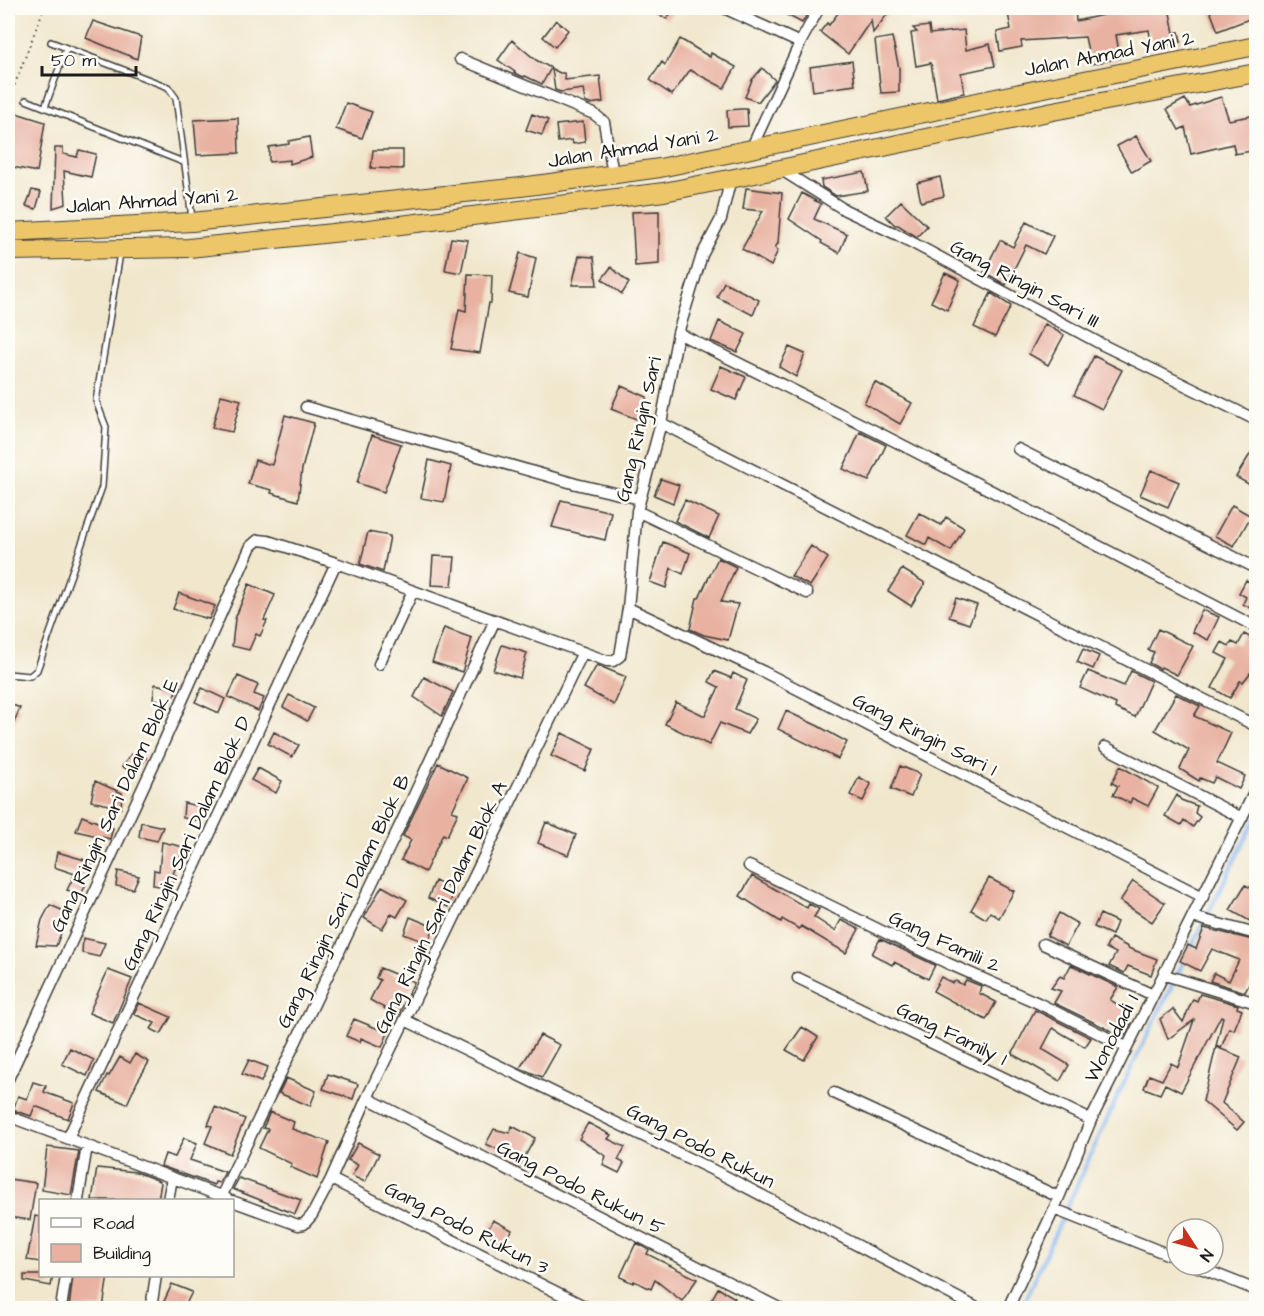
<svg xmlns="http://www.w3.org/2000/svg" width="1264" height="1316" viewBox="0 0 1264 1316" font-family="'Architects Daughter',sans-serif">
<style>
.lines{fill:none;stroke-linecap:round;stroke-linejoin:round}
.stream{stroke:#83b5f0;stroke-width:4}
.building{fill:#e8b1a0}
.lane-casing{stroke:#3c3a37;stroke-width:8}
.street-casing{stroke:#3c3a37;stroke-width:13}
.highway-casing{stroke:#3c3a37;stroke-width:20}
.path{stroke:#3c3a37;stroke-width:2;stroke-dasharray:1.5 4.5;stroke-linecap:butt}
.lane{stroke:#fff;stroke-width:5}
.street{stroke:#fff;stroke-width:10}
.highway{stroke:#ecc669;stroke-width:18}
.labels{text-anchor:middle;stroke-width:5;stroke-linejoin:round;paint-order:stroke}
.street-label{font-size:20px;fill:#1c1c1c;stroke:#fdfcf7}
</style>
<rect width="100%" height="100%" fill="#fdfcf7"/>
<filter id="ink" filterUnits="userSpaceOnUse"><feTurbulence type="fractalNoise" baseFrequency=".0167" numOctaves="2"/><feDisplacementMap in="SourceGraphic" scale="12" xChannelSelector="R" yChannelSelector="G"/><feConvolveMatrix kernelMatrix="1 2 1 2 8 2 1 2 1" color-interpolation-filters="sRGB"/></filter>
<filter id="wash" filterUnits="userSpaceOnUse"><feTurbulence type="fractalNoise" baseFrequency=".008" numOctaves="4" result="noise"/><feDisplacementMap in="SourceGraphic" scale="24" xChannelSelector="R" yChannelSelector="G"/><feGaussianBlur stdDeviation="1.35" result="paint"/><feColorMatrix in="noise" values="0 0 0 0 0 0 0 0 0 0 0 0 0 0 0 0 0 1.4 0 .05"/><feComposite in="paint" operator="in"/></filter>
<g filter="url(#wash)">
<rect width="100%" height="100%" fill="#f1e7cd"/>
<g class="lines">
<path class="stream" d="M1190,950L1256,817
M1021,1308L1118,1095L1185,959"/>
</g>
<g id="blocks">
<path class="building" d="M646,8H674L667,19Z
M774,8H811L802,23Z
M842,8H892L873,33L871,20L848,54L820,32L827,23L829,25Z
M1007,8H1027V11L1051,8H1075L1076,21L1117,12V8H1169L1174,33L1179,32L1181,42L1152,47L1149,30L1116,35L1120,58L1091,64L1085,37L1021,41L1022,47L1000,51L997,32L1011,29Z
M1209,8H1257V16L1218,31Z
M556,20L568,30L555,47L543,37Z
M93,21L141,37L137,59L86,38Z
M929,26L930,34L964,30L966,50L990,44L995,66L961,73L964,93L937,99L931,63L916,66L911,33L917,32L913,28Z
M892,37L899,68V92L881,93L875,40Z
M680,39L710,57L711,53L736,67L724,88L690,70L672,95L650,80L662,62L665,65Z
M512,40L536,60L551,68L542,84L525,76L524,77L514,73L515,72L498,60Z
M852,61L855,85L813,91L810,67Z
M762,68L775,80L758,102L745,97L752,80Z
M552,69L560,73H564L565,80L600,76L603,102L590,104L585,102L583,89L561,92L555,90Z
M1221,97L1229,120L1257,115V150L1235,154L1233,144L1191,154L1185,127L1179,130L1167,109L1185,99L1190,107Z
M346,103L372,112L362,138L336,129Z
M742,109H747L748,126L728,127L727,110Z
M13,112L45,122L37,172L8,166V128Z
M532,114L548,120L542,135L526,130Z
M238,118L239,153L197,155L194,120Z
M583,122L585,142L573,144L572,140L558,142L556,125Z
M1136,136L1151,161L1132,172L1117,146Z
M309,137L312,157L290,164V160L269,162V147L289,144V141Z
M55,148H63V154L77,157L79,150L96,154L91,177L64,171L66,204L53,208Z
M373,150H403V169L371,168Z
M864,172L868,191L836,196L822,187L821,180Z
M940,177L944,196L921,202L917,183Z
M746,188L782,193L778,243L775,248L778,250L771,266L742,249L763,211L743,209Z
M32,190L41,192L36,209L26,206Z
M802,193L821,204L814,219L847,234L839,253L821,243L822,241L789,219Z
M901,201L927,226L917,237L898,225H895L886,216Z
M659,211V264L635,266L632,212Z
M1026,222L1053,236L1044,254L1026,245L1006,285L984,272L1000,240L1013,247Z
M451,238L468,240L461,273L445,270Z
M520,253L536,258L528,297L509,293Z
M579,256L594,257L597,285H572Z
M611,267L629,283L622,294L602,279Z
M945,273L960,280L947,310L931,302Z
M468,274L492,275L491,303H489L480,353L451,349L459,309L466,311Z
M724,282L759,300L753,315L717,297Z
M991,293L1011,306L995,337L974,327Z
M719,321L746,334L737,352L711,341Z
M1045,324L1064,335L1048,365L1029,354Z
M789,347L805,354L796,377L779,367Z
M1094,356L1122,370L1102,409L1074,395Z
M721,366L746,377L736,400L711,389Z
M875,382L912,403L900,424L864,403Z
M621,386L647,397L639,420L611,409Z
M221,395L241,400L232,432L212,428Z
M285,415L314,423L302,469L298,501L271,493L272,490L248,484L255,460L272,465Z
M860,432L886,445L869,481L843,469Z
M372,435L401,444L384,492L357,483Z
M1257,443V489L1236,477Z
M429,460L451,466L444,502L421,498Z
M1151,470L1179,482L1168,507L1140,495Z
M661,479L679,485L673,503L654,495Z
M561,500L611,512L605,540L552,527Z
M685,500L719,516L709,538L675,521Z
M1232,505L1251,516L1234,546L1215,536Z
M919,513L941,525L946,517L964,528L951,551L929,538L926,545L907,535Z
M368,532L390,536L383,572L360,564Z
M663,542L690,553L683,574L671,568L666,588L650,582Z
M811,546L828,558L810,586L791,576Z
M433,556L455,557L452,586L431,585Z
M718,558L736,567L721,602L738,604L728,640L704,635L690,629L697,598H699Z
M902,569L925,583L911,606L888,591Z
M1257,578V612L1243,604L1246,597L1239,593L1246,580L1254,584Z
M249,584L275,595L264,620L267,621L260,636L256,634L249,650L232,646L235,619Z
M179,593L215,606L209,619L173,609Z
M956,598L977,605L969,624L949,617Z
M1202,610L1219,617L1208,640L1192,632Z
M444,628L472,638L462,672L432,662Z
M1158,629L1193,646L1177,675L1161,667L1160,669L1149,663L1154,652L1148,650Z
M1244,634L1257,641V675L1251,672L1243,682L1240,681L1230,698L1212,688L1228,659L1216,653L1222,642L1229,646L1232,642L1238,645Z
M502,645L527,653L520,678L493,670Z
M1083,649L1099,656L1093,669L1077,662Z
M597,665L626,677L614,705L584,688Z
M714,671L731,678L733,673L747,680L735,709L756,719L747,734L720,723L709,745L665,724L676,702L705,716L719,687L709,682Z
M1088,671L1124,686L1131,671L1151,681L1135,717L1115,708L1116,704L1080,688Z
M238,676L258,685L254,694L264,698L258,711L228,697Z
M424,677L453,692L442,716L414,697Z
M155,684L177,689L171,702L153,699Z
M202,688L225,699L219,713L195,702Z
M1176,694L1200,706L1194,716L1231,733L1217,763L1245,776L1239,789L1215,777L1212,783L1200,778L1199,781L1180,769L1189,750L1155,730Z
M289,695L314,708L307,721L283,707Z
M8,703L20,708L8,737Z
M786,711L818,726L847,742L838,759L778,729Z
M274,732L299,745L292,757L268,744Z
M562,733L594,749L585,771L551,756Z
M131,754L146,758L135,773L122,767Z
M438,763L468,778L452,811L458,813L447,836L443,834L425,872L401,860L411,840L403,836Z
M900,766L920,774L911,797L891,789Z
M1120,766L1158,788L1148,806L1132,798L1130,803L1113,795L1118,786L1112,783Z
M258,768L282,781L276,793L251,780Z
M859,777L871,784L863,801L850,795Z
M95,781L122,793L121,808L91,801Z
M1177,795L1181,800L1197,806L1195,813L1200,817L1193,827L1184,820L1181,825L1165,816Z
M184,803L206,808L200,821L183,818Z
M82,816L113,828L110,839L76,831Z
M141,822L163,827L157,841L139,837Z
M546,822L576,835L568,855L538,843Z
M162,842L184,847L173,874L176,875L170,888L153,885L154,870L159,871Z
M57,852L92,862L83,882L86,884L81,895L67,890L75,874L54,867Z
M118,871L139,876L133,889L116,886Z
M752,876L807,908L809,904L819,909L814,917L835,931L841,920L859,929L846,953L801,926L799,929L782,919L781,922L740,896Z
M989,878L1014,891L999,918L990,912L986,919L971,910Z
M435,881L455,890L448,907L428,898Z
M1133,881L1165,903L1152,922L1120,901Z
M1245,885L1257,891V925L1230,910Z
M382,886L407,900L397,917L391,914L382,929L364,918Z
M50,905L73,915L57,932L61,933L56,946L36,945L42,920Z
M1059,913L1078,924L1066,946L1047,936Z
M1100,914L1117,922L1112,935L1094,927Z
M410,917L434,927L428,943L404,934Z
M1204,928L1257,941V969L1245,992L1210,981L1214,973L1229,981L1239,960L1212,949L1200,971L1180,961L1188,945L1196,949Z
M83,938L105,943L99,957L82,953Z
M1111,938L1128,947V948L1157,959L1151,975L1128,966L1124,973L1109,966L1116,953L1106,948Z
M880,939L935,965L928,979L894,962L892,965L872,954Z
M1071,965L1118,987L1110,1000L1131,1012L1126,1021L1131,1023L1124,1037L1054,1003L1061,991L1051,988L1060,976L1064,978Z
M380,968L414,982L398,1016L370,1000L380,980L376,978Z
M108,970L132,979L113,1023L89,1013Z
M941,977L952,983L956,981L963,985L966,980L981,986L979,993L996,1002L986,1020L933,991Z
M1200,994L1238,1005L1237,1008L1242,1010L1234,1030L1229,1028L1221,1048L1216,1046L1223,1017L1221,1016L1181,1092L1165,1084L1160,1094L1144,1088L1149,1075L1162,1080L1171,1063L1178,1067L1194,1020L1168,1039L1160,1019L1173,1009L1183,1022L1193,999L1197,1001Z
M139,1003L171,1017L161,1034L151,1029L155,1023L134,1014Z
M1035,1010L1091,1038L1085,1047L1053,1028L1042,1049L1069,1065L1060,1081L1012,1054Z
M354,1019L388,1033L382,1047L361,1038L360,1042L346,1036Z
M802,1027L818,1037L804,1060L786,1050Z
M540,1035L560,1045L542,1077L520,1068Z
M1216,1047L1241,1057L1222,1103L1244,1122L1237,1130L1203,1101Z
M70,1048L94,1060L87,1076L62,1064Z
M135,1054L149,1062L137,1082L127,1104L99,1092L107,1075L109,1076L120,1057L130,1063Z
M249,1060L268,1067L261,1082L242,1074Z
M328,1074L358,1084L353,1099L323,1089Z
M286,1078L316,1091L310,1106L279,1093Z
M33,1082L46,1086L44,1092L74,1103L68,1119L35,1106L31,1116L13,1110L18,1096L27,1099Z
M215,1107L245,1119L230,1154L205,1143L212,1126L208,1125Z
M270,1112L294,1122L292,1129L329,1142L317,1179L290,1167L292,1164L259,1148L268,1129L263,1128Z
M588,1123L611,1135L608,1139L625,1147L618,1160L624,1163L619,1173L603,1165L606,1156L579,1139Z
M512,1126L535,1138L519,1167L499,1150L486,1144L494,1129L510,1133Z
M184,1138L197,1143L190,1160L225,1172L219,1183L215,1182L214,1185L161,1166L165,1154L175,1157Z
M358,1143L379,1154L365,1182L352,1176L358,1165L348,1160Z
M47,1147L79,1151L71,1195L42,1190Z
M97,1168L136,1172L157,1180L161,1183L158,1200H92Z
M239,1178L301,1200L295,1214L233,1189Z
M9,1179L36,1183L30,1220L8,1217Z
M35,1216L40,1217V1262L27,1260Z
M493,1220L512,1230L502,1249L489,1244L493,1234L488,1230Z
M636,1243L649,1250L647,1254L697,1279L682,1301L655,1280L651,1289L634,1281L633,1283L620,1277Z
M24,1275H53L51,1286L24,1281Z
M73,1275H108L103,1308H69Z
M172,1284L192,1292L184,1308H161Z
M718,1288L735,1298L729,1308H707Z"/>
</g>
</g>
<g filter="url(#ink)">
<use href="#blocks" fill-opacity="0" stroke="#3c3a37" stroke-width="1.5"/>
<g class="lines">
<g class="lane-casing">
<path id="lane" d="M51,42L168,87L176,98L192,218
M26,100L183,162
M45,107L66,49
M8,674L30,676L37,670L102,487L106,427L96,401L120,253"/>
</g>
<g class="street-casing">
<path id="street" d="M724,8L800,43
M460,59L594,114L604,122L613,174
M751,149L800,43L819,8
M780,169L845,210L898,235L1103,345L1256,420
M678,333L877,432L1256,627
M306,407L576,484L640,499
M661,423L1256,726
M1018,449L1256,568
M637,511L807,593
M628,608L764,672L1203,897
M379,664L413,591
M1105,747L1242,818
M749,866L947,963L1038,1003L1126,1047
M1193,917L1256,934
M1043,944L1153,995
M1165,975L1256,1003
M798,978L1091,1120
M405,1020L725,1176L977,1308
M8,1079L158,755L251,546L258,540L268,541L336,563L607,661H613L620,656L628,608L637,511L661,423L678,333L702,255L721,219L731,178
M834,1093L1059,1197
M367,1098L779,1308
M8,1116L226,1198
M68,1138L336,563
M331,1179L588,1308
M221,1197L403,819L495,620
M78,1200L87,1146
M168,1200L172,1178
M232,1201L298,1225L304,1224L312,1215L331,1179L367,1098L583,652
M1054,1209L1177,1258
M1193,1265L1256,1290
M61,1308L66,1276
M151,1308L156,1276
M1008,1308L1054,1209L1091,1120L1256,789"/>
</g>
<g class="highway-casing">
<path id="highway" d="M8,232L192,222L521,187L660,168L1049,87L1256,46
M8,251L189,248L361,230L664,192L780,169L1053,111L1256,73"/>
</g>
<path class="path" d="M8,102L44,8"/>
<use href="#lane" class="lane"/>
<use href="#street" class="street"/>
<use href="#highway" class="highway"/>
</g>
</g>
<g class="labels">
<g class="street-label">
<text transform="translate(1109 53) rotate(-11)" y="7">Jalan Ahmad Yani 2</text>
<text transform="translate(633 147) rotate(-9)" y="7">Jalan Ahmad Yani 2</text>
<text transform="translate(152 200) rotate(-4)" y="7">Jalan Ahmad Yani 2</text>
<text transform="translate(1025 283) rotate(28)" y="7">Gang Ringin Sari III</text>
<text transform="translate(638 429) rotate(-77)" y="7">Gang Ringin Sari</text>
<text transform="translate(925 734) rotate(27)" y="7">Gang Ringin Sari 1</text>
<text transform="translate(114 805) rotate(-65)" y="7">Gang Ringin Sari Dalam Blok E</text>
<text transform="translate(186 843) rotate(-65)" y="7">Gang Ringin Sari Dalam Blok D</text>
<text transform="translate(343 901) rotate(-64)" y="7">Gang Ringin Sari Dalam Blok B</text>
<text transform="translate(440 907) rotate(-64)" y="7">Gang Ringin Sari Dalam Blok A</text>
<text transform="translate(945 941) rotate(25)" y="7">Gang Famili 2</text>
<text transform="translate(952 1033) rotate(26)" y="7">Gang Family 1</text>
<text transform="translate(1111 1038) rotate(-63)" y="7">Wonodadi 1</text>
<text transform="translate(701 1145) rotate(27)" y="7">Gang Podo Rukun</text>
<text transform="translate(581 1187) rotate(27)" y="7">Gang Podo Rukun 5</text>
<text transform="translate(467 1227) rotate(27)" y="7">Gang Podo Rukun 3</text>
</g>
</g>
<rect width="1264" height="1316" fill="none" stroke="#fdfcf7" stroke-width="30"/>
<rect x="39" y="1199" width="195" height="78" fill="#fdfcf7" stroke="#a3a29f" stroke-width="1.5"/>
<rect x="51" y="1218" width="30" height="9" fill="#ffffff" stroke="#a3a29f" stroke-width="1.5"/>
<text x="93" y="1229" font-size="18" fill="#1c1c1c">Road</text>
<rect x="51" y="1244" width="30" height="18" fill="#e8b1a0" stroke="#a3a29f" stroke-width="1.5"/>
<text x="93" y="1259" font-size="18" fill="#1c1c1c">Building</text>
<g transform="translate(1195 1247) rotate(126)"><circle r="28" fill="#fdfcf7" stroke="#a3a29f" stroke-width="1.5"/>
<path d="M0-4.5L10 22L0 15L-10 22Z" fill="#c8321e"/>
<text y="-9" font-size="16" font-weight="bold" text-anchor="middle" fill="#1c1c1c">N</text>
</g>
<path d="M42 66v9h94v-9" fill="none" stroke="#1c1c1c" stroke-width="3"/>
<text x="51" y="66" font-size="18" fill="#1c1c1c" stroke="#fdfcf7" stroke-width="4.5" paint-order="stroke">50 m</text>
</svg>
